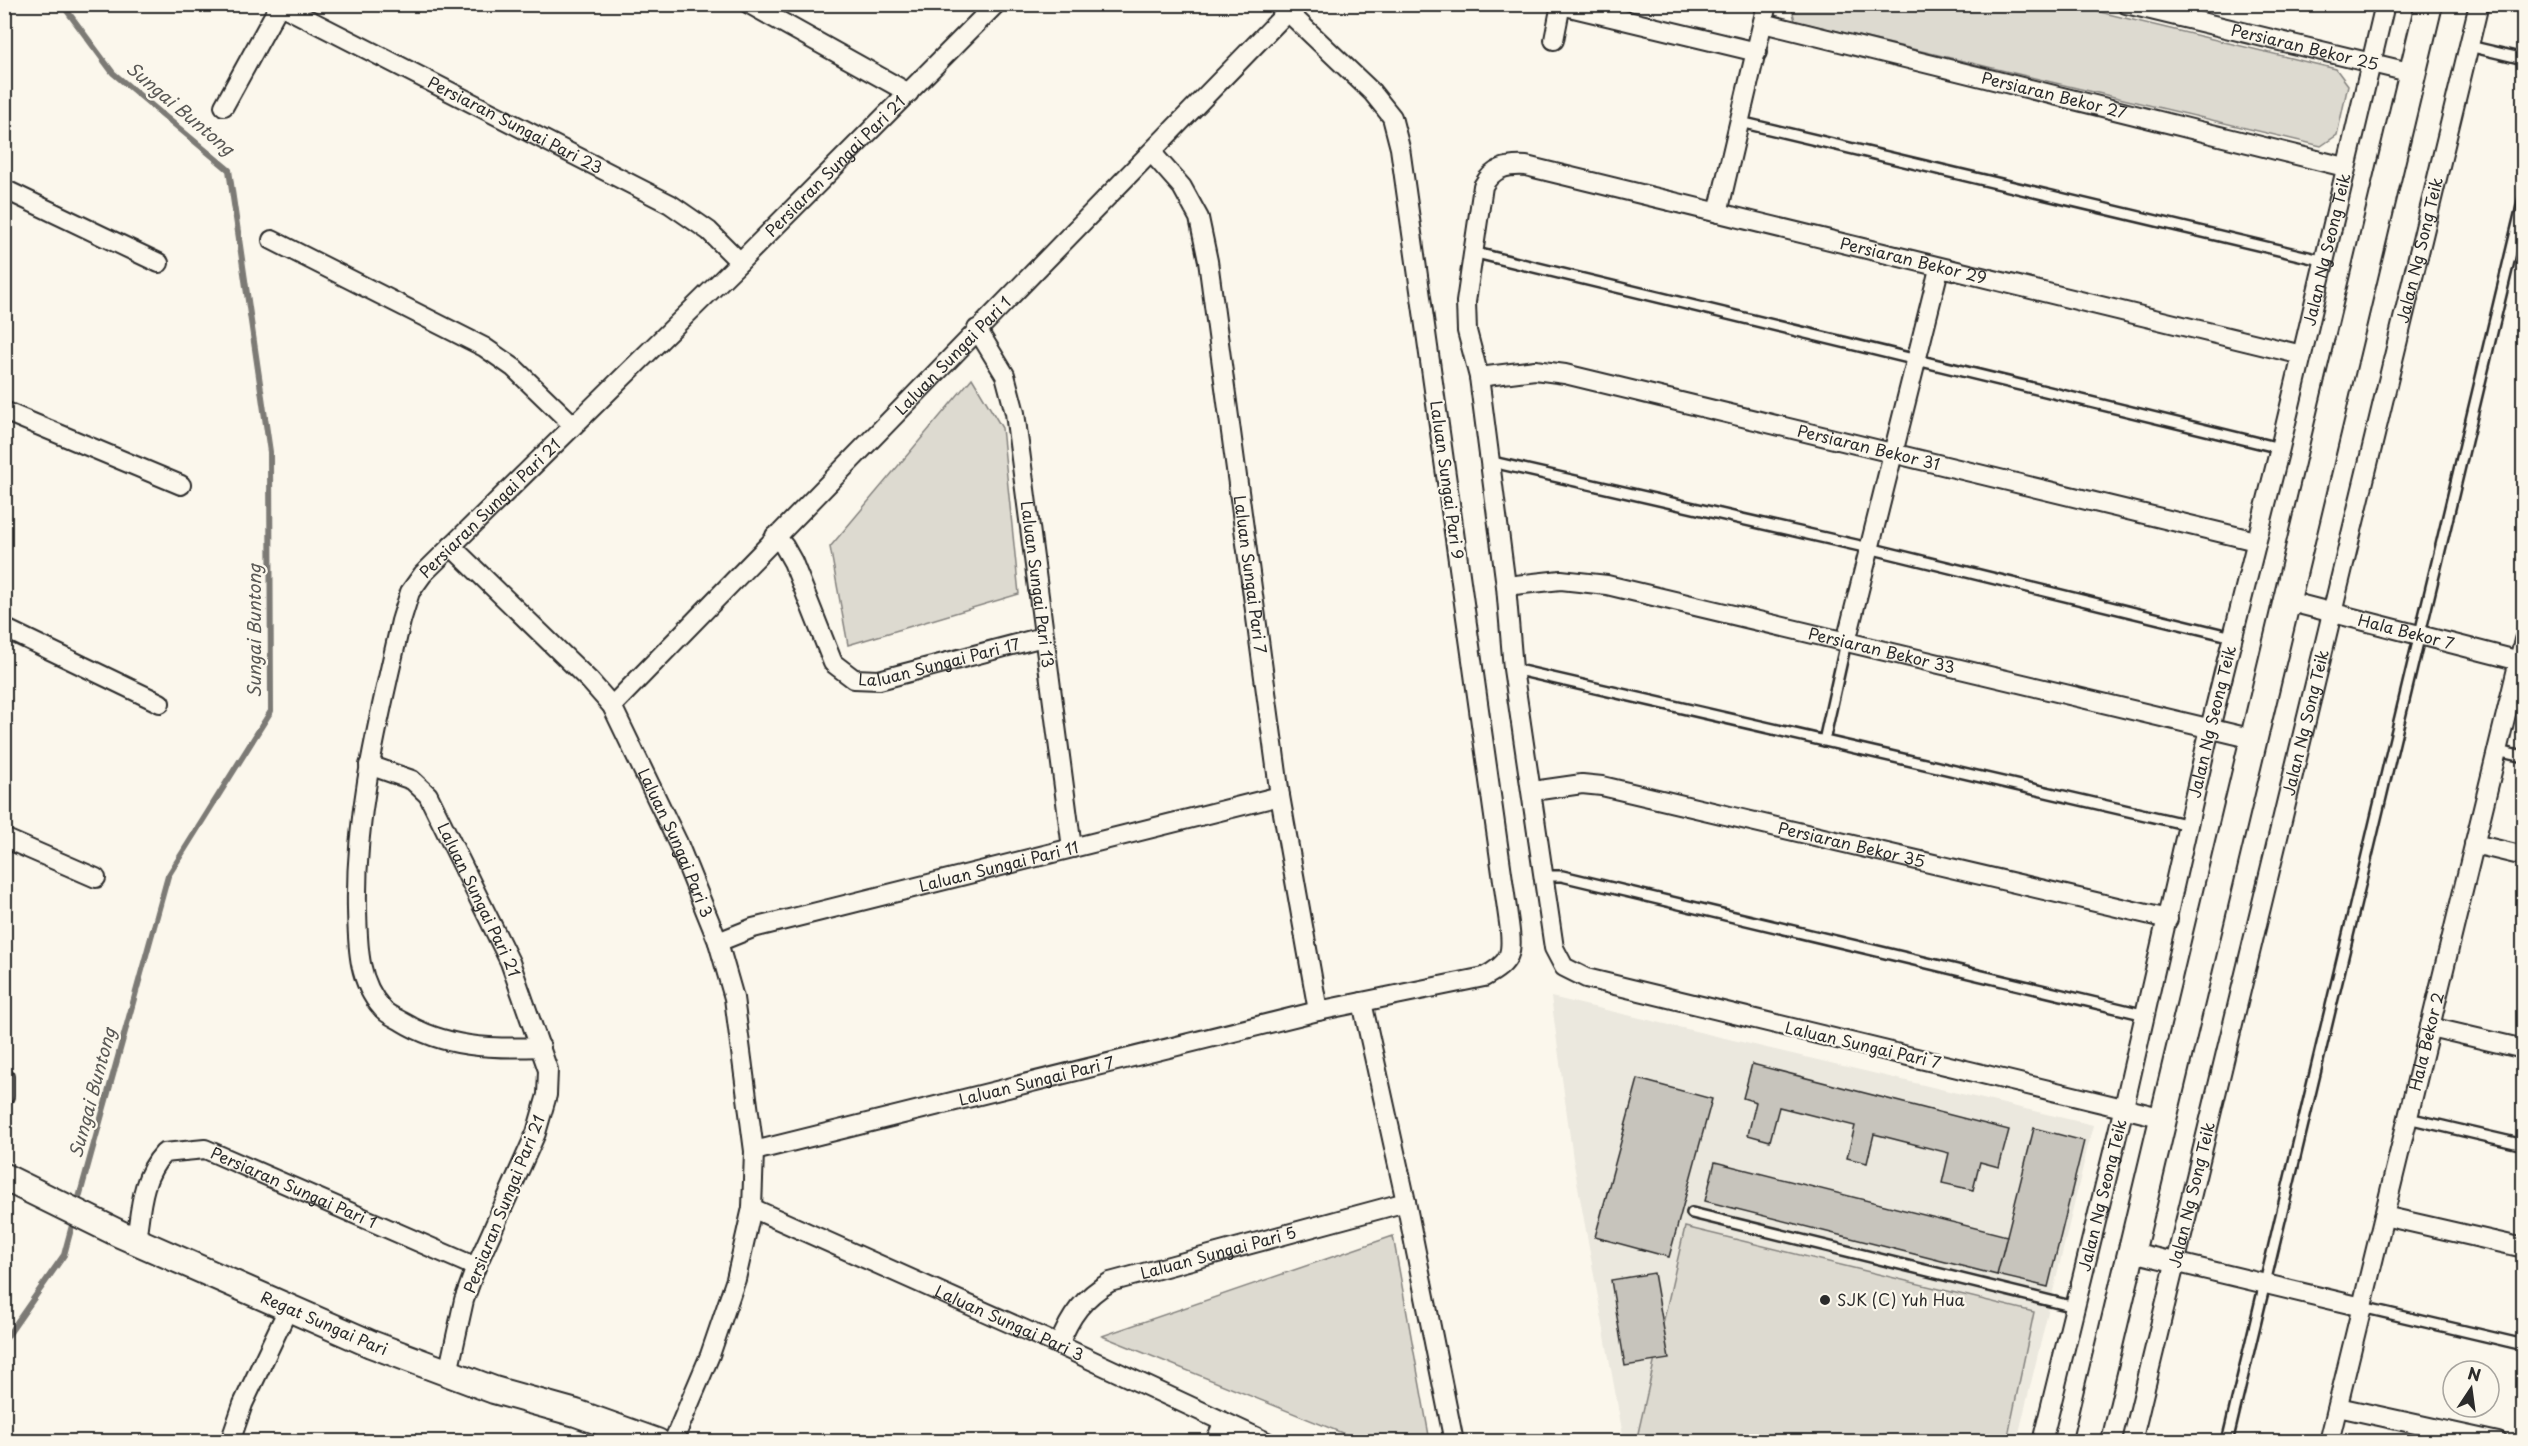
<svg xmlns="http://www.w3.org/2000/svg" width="2528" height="1446" viewBox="0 0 2528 1446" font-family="'Playpen Sans',sans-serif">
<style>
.built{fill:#ebe8de}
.green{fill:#dddad0;stroke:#84827e;stroke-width:1.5}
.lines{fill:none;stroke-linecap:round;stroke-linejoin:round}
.stream{stroke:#7b7a75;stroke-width:6}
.building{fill:#c7c4bc;stroke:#2b2b2b;stroke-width:1.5}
.service-casing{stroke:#2b2b2b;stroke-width:14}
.minor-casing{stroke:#2b2b2b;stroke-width:22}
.secondary-casing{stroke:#2b2b2b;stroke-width:30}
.service{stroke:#fbf7ec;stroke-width:9}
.minor{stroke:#fbf7ec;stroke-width:18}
.secondary{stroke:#fbf7ec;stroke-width:26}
.poi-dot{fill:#2b2b2b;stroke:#fbf7ec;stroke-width:2}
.labels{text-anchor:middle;stroke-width:4.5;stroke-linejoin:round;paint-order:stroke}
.street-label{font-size:16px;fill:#2b2b2b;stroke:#fbf7ec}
.poi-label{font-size:16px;fill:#2b2b2b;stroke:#fbf7ec;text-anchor:start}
.water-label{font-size:18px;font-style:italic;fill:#5a5956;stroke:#fbf7ec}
</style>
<rect width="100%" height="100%" fill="#fbf7ec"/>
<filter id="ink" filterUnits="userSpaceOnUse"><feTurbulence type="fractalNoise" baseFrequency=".0167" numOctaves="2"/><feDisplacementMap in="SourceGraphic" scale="12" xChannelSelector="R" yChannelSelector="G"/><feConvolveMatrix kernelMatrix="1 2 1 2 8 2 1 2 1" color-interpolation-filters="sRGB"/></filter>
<g filter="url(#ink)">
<path class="built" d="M1551,997L2093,1125L2017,1441H1624L1573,1159Z"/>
<path class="green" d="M1791,5H2071L2336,69L2348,85L2337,135L2321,146L1795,21Z
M972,378L1002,428L1019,594L848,645L830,547Z
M1685,1227L2034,1312L2007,1441L1636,1442Z
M1393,1236L1430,1441H1362L1102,1336Z"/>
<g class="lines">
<path class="stream" d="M62,4L113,73L229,170L270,452L271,711L168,876L77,1205
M4,1341L64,1255L74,1218"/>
</g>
<path class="building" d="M1752,1064L2009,1130L1999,1167L1980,1162L1973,1190L1942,1183L1949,1153L1874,1134L1867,1163L1847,1158L1855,1126L1779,1107L1770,1141L1748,1135L1756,1102L1743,1098Z
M1638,1079L1712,1099L1669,1257L1595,1237Z
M2034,1128L2084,1141L2048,1287L1997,1275Z
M1715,1162L2007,1236L1997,1275L1705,1201Z
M1654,1273L1669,1359L1625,1366L1611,1280Z"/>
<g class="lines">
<g class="service-casing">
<path id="service" d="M2469,46L2524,59
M1740,122L2325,261
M1472,252L2280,448
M1488,461L1869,548L2233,637
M1513,669L2189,825
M1824,741L1846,642
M2497,751L2524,757
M1543,876H1562L2146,1015
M2408,1118L2524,1145
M1692,1213L2075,1307
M2362,1307L2524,1345
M2227,1442L2524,198"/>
</g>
<g class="minor-casing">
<g id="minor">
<path d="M749,4L909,93"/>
<path id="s1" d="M2126,4L2413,73"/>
<path id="s2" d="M280,5L670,204L709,231L740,262"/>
<path d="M1561,5L1757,52"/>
<path id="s3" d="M1763,23L2345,167"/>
<path d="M1554,40L1561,4"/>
<path d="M224,106L280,4"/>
<path id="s4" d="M1152,153L1182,187L1199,218L1208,261L1280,796L1318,1011"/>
<path d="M4,189L159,263"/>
<path d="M1718,213L1767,4"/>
<path d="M272,240L484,347L514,368L573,425"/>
<path id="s5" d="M977,329L1005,375L1015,413L1072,848"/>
<path id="s6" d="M1479,377L1535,370L1565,374L2256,541"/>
<path d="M4,411L181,485"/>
<path id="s7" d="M775,536L784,546L793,562L833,663L854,679L879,680L1043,637"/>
<path id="s8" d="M451,546L590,681L612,706L678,843L718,942L734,998L754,1151L752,1208L736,1279L710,1355L673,1442"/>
<path id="s9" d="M1506,586L1561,580L1607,585L2254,739"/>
<path id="s10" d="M2287,601L2524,662"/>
<path d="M4,628L160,703"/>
<path d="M1846,642L1939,269"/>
<path id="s11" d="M612,706L1295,4"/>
<path id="s12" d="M369,765L412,780L428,795L510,962L548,1070L547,1095L536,1133L476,1267L464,1300L448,1373"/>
<path id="s13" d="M1533,791L1582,784L1602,786L2168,919"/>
<path d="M4,838L96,878"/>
<path d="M2474,844L2524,856"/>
<path id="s14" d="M718,942L753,928L1280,796"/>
<path d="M1362,1002L1406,1202L1454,1442"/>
<path d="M2430,1027L2524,1049"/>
<path id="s15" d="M541,1047C491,1049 445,1048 401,1021C394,1017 386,1014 382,1008C357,980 358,944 357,909C355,809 379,719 401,621L410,592L423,574L740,262L996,4"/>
<path d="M4,1077V1096"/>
<path id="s16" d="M2164,1118L1586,978L1564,967L1554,948L1513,669L1506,586L1479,377L1467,331L1466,302L1483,186C1493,168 1506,165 1526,166L2302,355"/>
<path id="s17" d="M754,1151L1318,1011L1484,977C1512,962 1513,953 1509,923L1400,148L1392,117L1372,92L1288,12"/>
<path id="s18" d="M752,1208L1059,1345L1267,1442"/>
<path d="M2384,1216L2524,1248"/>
<path id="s19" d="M136,1241C141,1207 141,1178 164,1153L205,1149L476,1267"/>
<path d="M2132,1252L2362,1307"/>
<path id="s20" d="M1059,1345C1070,1316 1084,1297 1110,1282L1406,1202"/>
<path d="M2338,1407L2498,1442"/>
<path d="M230,1442L243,1404L288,1309"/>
<path d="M1215,1442L1224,1422"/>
<path id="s21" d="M2042,1442L2124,1107L2210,728L2280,448L2385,4"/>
<path id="s22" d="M2132,1442L2479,4"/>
<path id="s23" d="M2329,1442L2524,640"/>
</g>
</g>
<g class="secondary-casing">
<g id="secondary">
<path id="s24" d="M4,1177L120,1234L371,1344L494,1390L576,1413L657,1442"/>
<path d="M2086,1442L2429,4"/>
</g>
</g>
<use href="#service" class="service"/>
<use href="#minor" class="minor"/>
<use href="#secondary" class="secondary"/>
</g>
</g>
<circle class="poi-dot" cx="1825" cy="1300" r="6"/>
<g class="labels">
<g class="street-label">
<text dy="6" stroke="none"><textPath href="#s1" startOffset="184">Persiaran Bekor 25</textPath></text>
<text dy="6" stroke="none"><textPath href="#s3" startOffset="300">Persiaran Bekor 27</textPath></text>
<text dy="6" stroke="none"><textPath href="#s2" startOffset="264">Persiaran Sungai Pari 23</textPath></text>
<text dy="6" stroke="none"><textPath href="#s15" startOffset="1197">Persiaran Sungai Pari 21</textPath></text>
<text dy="6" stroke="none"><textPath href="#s21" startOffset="1226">Jalan Ng Seong Teik</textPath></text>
<text dy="6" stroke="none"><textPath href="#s22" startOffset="1226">Jalan Ng Song Teik</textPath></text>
<text dy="6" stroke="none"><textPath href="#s16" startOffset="1860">Persiaran Bekor 29</textPath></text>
<text dy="6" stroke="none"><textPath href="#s11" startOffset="489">Laluan Sungai Pari 1</textPath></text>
<text dy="6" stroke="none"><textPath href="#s6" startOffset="399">Persiaran Bekor 31</textPath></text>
<text transform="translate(1447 480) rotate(82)" y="6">Laluan Sungai Pari 9</text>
<text dy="6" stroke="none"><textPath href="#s15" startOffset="711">Persiaran Sungai Pari 21</textPath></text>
<text dy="6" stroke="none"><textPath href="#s4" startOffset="441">Laluan Sungai Pari 7</textPath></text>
<text dy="6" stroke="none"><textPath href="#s5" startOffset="266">Laluan Sungai Pari 13</textPath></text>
<text dy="6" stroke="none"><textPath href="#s10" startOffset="123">Hala Bekor 7</textPath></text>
<text dy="6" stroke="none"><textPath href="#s9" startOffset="384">Persiaran Bekor 33</textPath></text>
<text dy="6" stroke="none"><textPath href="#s7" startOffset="254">Laluan Sungai Pari 17</textPath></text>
<text dy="6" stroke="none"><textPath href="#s21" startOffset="740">Jalan Ng Seong Teik</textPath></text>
<text dy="6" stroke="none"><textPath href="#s22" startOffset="740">Jalan Ng Song Teik</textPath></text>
<text dy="6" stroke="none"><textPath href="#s8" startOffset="378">Laluan Sungai Pari 3</textPath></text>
<text dy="6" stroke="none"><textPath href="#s13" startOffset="326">Persiaran Bekor 35</textPath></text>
<text dy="6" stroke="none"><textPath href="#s14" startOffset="291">Laluan Sungai Pari 11</textPath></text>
<text dy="6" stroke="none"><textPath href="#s12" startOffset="184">Laluan Sungai Pari 21</textPath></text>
<text dy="6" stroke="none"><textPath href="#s23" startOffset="412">Hala Bekor 2</textPath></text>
<text transform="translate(1863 1045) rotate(13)" y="6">Laluan Sungai Pari 7</text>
<text dy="6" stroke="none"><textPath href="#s17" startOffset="291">Laluan Sungai Pari 7</textPath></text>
<text dy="6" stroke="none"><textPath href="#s19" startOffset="232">Persiaran Sungai Pari 1</textPath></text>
<text dy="6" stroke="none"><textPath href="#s21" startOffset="254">Jalan Ng Seong Teik</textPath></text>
<text dy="6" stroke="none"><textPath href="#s22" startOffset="254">Jalan Ng Song Teik</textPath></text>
<text transform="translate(504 1204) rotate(-68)" y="6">Persiaran Sungai Pari 21</text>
<text dy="6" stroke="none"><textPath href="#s20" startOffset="195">Laluan Sungai Pari 5</textPath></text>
<text dy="6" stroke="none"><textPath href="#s24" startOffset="352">Regat Sungai Pari</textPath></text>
<text dy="6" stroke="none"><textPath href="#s18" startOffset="282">Laluan Sungai Pari 3</textPath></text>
</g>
<g class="poi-label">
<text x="1837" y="1306">SJK (C) Yuh Hua</text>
</g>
<g class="water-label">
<text transform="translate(180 109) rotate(40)" y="6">Sungai Buntong</text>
<text transform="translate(255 631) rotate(-90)" y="6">Sungai Buntong</text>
<text transform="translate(93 1093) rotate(-75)" y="6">Sungai Buntong</text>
</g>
</g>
<rect width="2528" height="1446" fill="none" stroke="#fbf7ec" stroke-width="24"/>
<rect x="12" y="12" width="2504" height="1422" fill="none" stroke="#2b2b2b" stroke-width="2" filter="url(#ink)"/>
<g transform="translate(2471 1389) rotate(13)"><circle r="28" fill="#fbf7ec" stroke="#a8a59f" stroke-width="1.5"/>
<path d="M0-4.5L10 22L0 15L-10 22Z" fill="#2b2b2b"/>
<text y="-9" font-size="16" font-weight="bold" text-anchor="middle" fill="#2b2b2b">N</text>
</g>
</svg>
